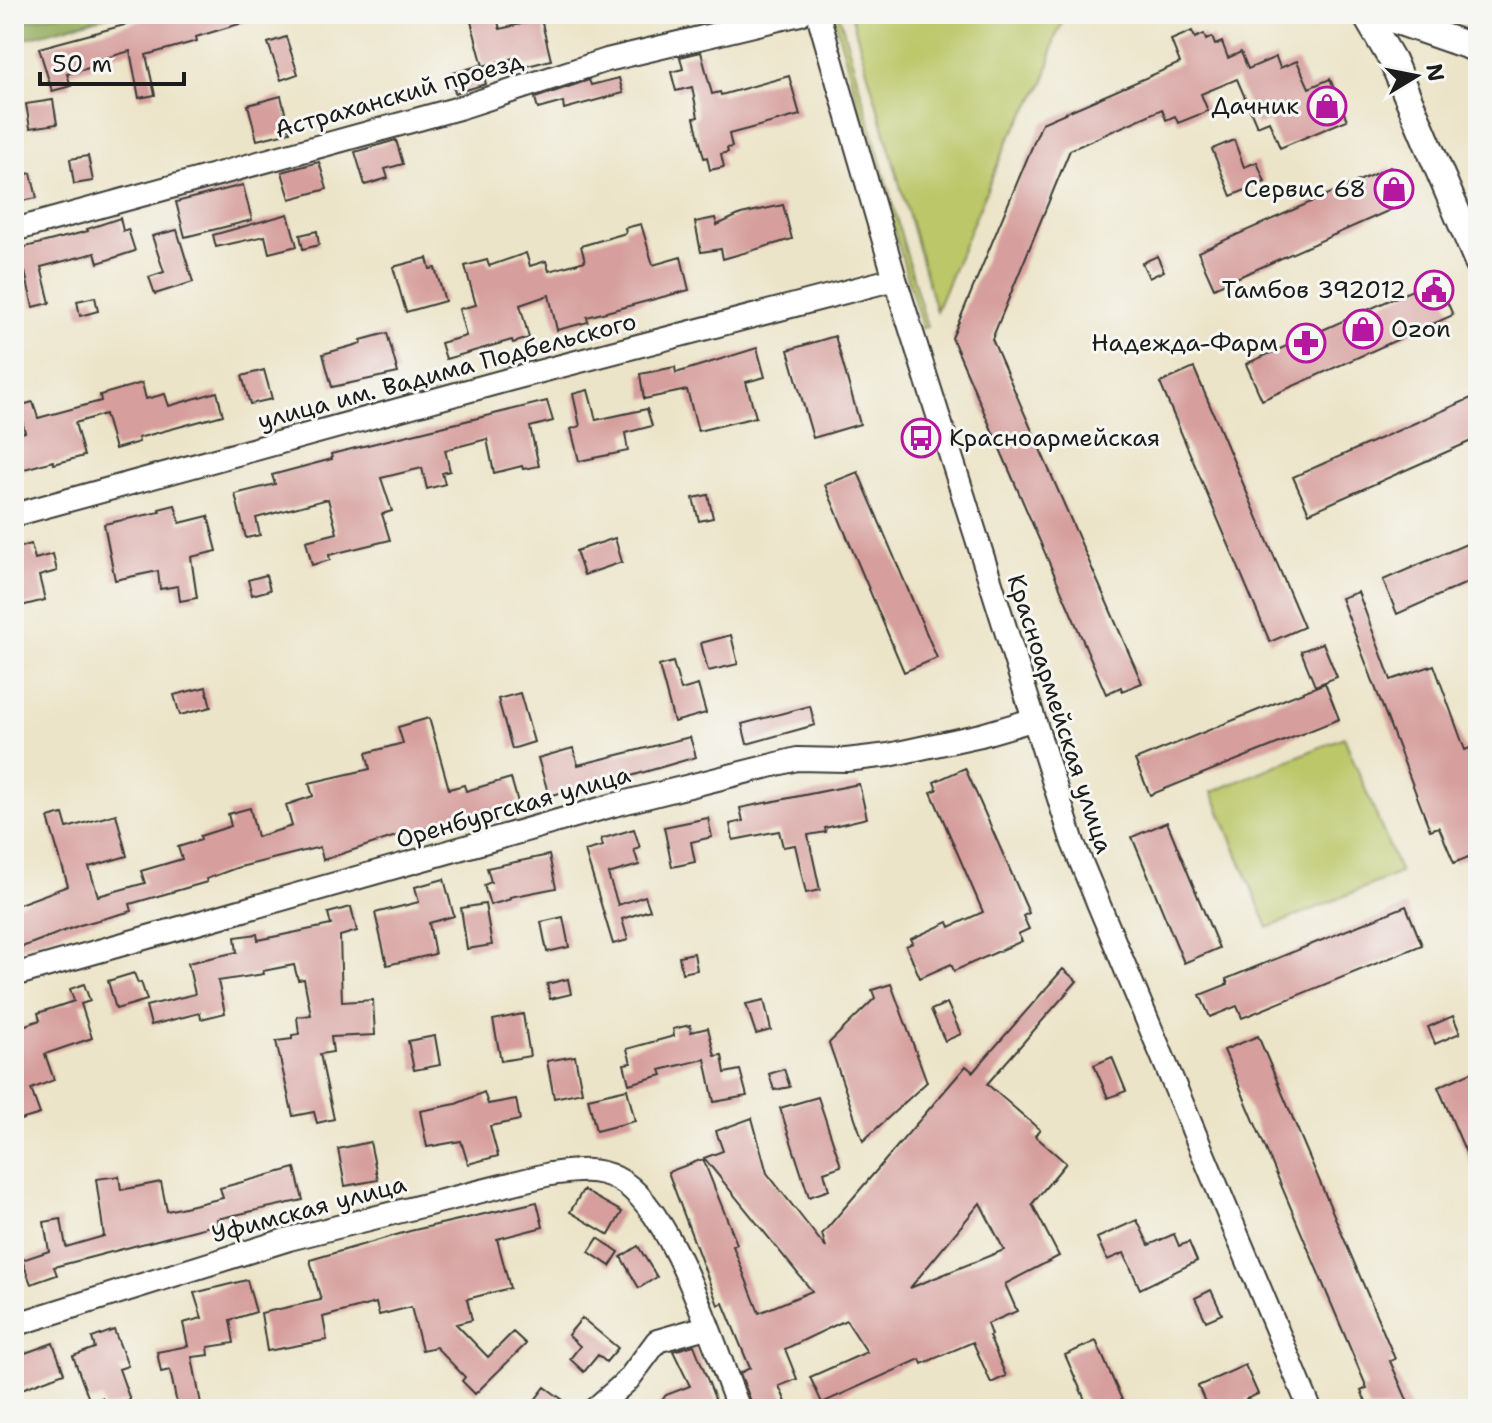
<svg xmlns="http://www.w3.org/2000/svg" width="1492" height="1423" viewBox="0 0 1492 1423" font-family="'Shantell Sans',sans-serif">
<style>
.green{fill:#bbc769;stroke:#6c7242;stroke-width:2}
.forest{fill:#94ac5d;stroke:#58643c;stroke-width:2}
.building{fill:#d69e9c;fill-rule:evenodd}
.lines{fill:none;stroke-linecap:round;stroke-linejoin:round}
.minor-casing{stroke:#3b3a36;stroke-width:26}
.major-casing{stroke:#3b3a36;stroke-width:30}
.minor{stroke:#fff;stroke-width:22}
.major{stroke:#fff;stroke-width:26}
.labels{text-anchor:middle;stroke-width:6;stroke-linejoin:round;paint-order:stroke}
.street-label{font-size:24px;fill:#1c1c1c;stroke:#f6f6f2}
.poi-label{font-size:24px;fill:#1c1c1c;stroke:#f6f6f2;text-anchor:end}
</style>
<rect width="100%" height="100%" fill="#f6f6f2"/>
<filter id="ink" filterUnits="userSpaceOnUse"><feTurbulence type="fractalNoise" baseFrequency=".0125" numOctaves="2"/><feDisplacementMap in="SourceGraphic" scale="16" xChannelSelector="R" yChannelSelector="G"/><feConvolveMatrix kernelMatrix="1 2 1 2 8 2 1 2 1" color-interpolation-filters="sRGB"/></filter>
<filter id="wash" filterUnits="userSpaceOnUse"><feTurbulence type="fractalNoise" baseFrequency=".006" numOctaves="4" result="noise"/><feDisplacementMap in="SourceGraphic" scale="32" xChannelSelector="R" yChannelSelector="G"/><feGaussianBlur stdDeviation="1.8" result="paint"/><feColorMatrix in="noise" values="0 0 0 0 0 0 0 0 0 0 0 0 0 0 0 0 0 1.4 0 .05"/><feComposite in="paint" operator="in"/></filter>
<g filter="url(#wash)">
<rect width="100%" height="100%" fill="#ece4c8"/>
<path class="green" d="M833,14H839L927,327L922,328Z
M851,14H1067L1055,38L1045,81L1007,142L936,311Z
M1344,737L1400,873L1268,928L1212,792Z"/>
<path class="forest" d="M60,14H114L14,42V23Z"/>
<g id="blocks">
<path class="building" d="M165,14H259V18L196,37L197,41L146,55L155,95L139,98L130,51L95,61L96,66L67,74L71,86L52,91L39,48Z
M469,14H491L492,19L497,18L500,29L541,19L551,60L516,69L513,58L483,66Z
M1192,31L1195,38L1204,34L1206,40L1212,37L1215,45L1222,42L1228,58L1241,52L1248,69L1276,57L1280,68L1297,61L1309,88L1330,79L1347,120L1280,148L1269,121L1257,126L1237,79L1201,94L1208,111L1178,123L1175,116L1166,120L1162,109L1070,150L992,339L1142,683L1122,691L1121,687L1106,694L952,338L1042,123L1180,63L1171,40Z
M286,37L298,74L281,80L268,43Z
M701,52L712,94L720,92L721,95L789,76L800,115L729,134L732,147L727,148L728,152L721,154L724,167L710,170L707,157L704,158L694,118L698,117L692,87L676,91L671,72L683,69L680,57Z
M481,65L486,84L455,93L450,74Z
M619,78L623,93L564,109L563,102L538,109L535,98L589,80L591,85Z
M281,96L290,132L257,140L248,105Z
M53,100L57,124L30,128L26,104Z
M396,140L403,164L385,169L388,178L365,185L355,152Z
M1234,140L1244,167L1257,162L1265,182L1231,196L1212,149Z
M88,156L93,181L74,184L70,159Z
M319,162L327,189L290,199L282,172Z
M1390,167L1406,203L1214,288L1198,252Z
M31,173L37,198L21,201L15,177Z
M243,185L252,220L185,237L176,202Z
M783,205L792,239L723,259L721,249L701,252L695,222L715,218L717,225L741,214Z
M288,214L297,246L269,253L265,236L216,247L213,235Z
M120,218L123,231L128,229L135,251L98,263L95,253L41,267L50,303L33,307L25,272L14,275V250L88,231L87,229Z
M641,224L653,265L681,257L689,290L587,317L588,322L557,330L549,295L520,305L529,338L513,343L512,340L446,359L441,343L466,336L459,309L476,305L465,266L487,260L489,266L526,253L530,266L546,261L549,271L585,261L581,246L626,233L625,228Z
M177,230L193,282L155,294L149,277L164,272L152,236Z
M317,231L319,245L303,249L300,235Z
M1157,256L1164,271L1149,278L1142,263Z
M427,258L430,269L435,268L445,301L406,312L393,267Z
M1437,279L1453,315L1262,400L1246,364Z
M95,297L98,311L80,316L77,301Z
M387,333L398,373L332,387L323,354L362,343L361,340Z
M835,336L860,424L813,438L788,350Z
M757,348L765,377L746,382L756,417L698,431L687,390L644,399L640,374L675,367L676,373Z
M1194,368L1304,627L1270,642L1160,383Z
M264,370L272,399L250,404L242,376Z
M142,383L146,399L165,394L169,406L217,392L223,415L138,438L139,442L115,449L105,414L75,423L84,456L54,464L53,461L14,472V435L25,432L18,406L33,402L38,418L101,401L100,395Z
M588,390L596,420L647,409L652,426L625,433L628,451L579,461L571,429L580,426L573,394Z
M1478,395V438L1309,513L1293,477Z
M547,401L553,421L530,427L539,466L523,469L522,466L494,473L487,439L445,450L450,471L442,473L445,484L427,489L422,468L381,478L392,511L382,514L390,540L329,555L330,560L312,565L306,541L337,533L328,499L256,518L260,535L246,538L235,494L275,484L272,475L332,459L331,454Z
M858,472L937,658L904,672L825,485Z
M708,495L713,518L699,521L693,498Z
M175,505L180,523L208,516L217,551L191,557L197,598L180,601L178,586L160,589L158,571L115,580L104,524L160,512L159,509Z
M615,538L622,562L584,575L576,551Z
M1478,539V578L1397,614L1383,580Z
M31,544L35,559L53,554L57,571L39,576L45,600L21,606L14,578V549Z
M266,575L270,590L252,595L248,580Z
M1358,592L1391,680L1434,665L1465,750L1478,745V853L1454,863L1439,827L1430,830L1341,598Z
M731,635L738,664L708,671L701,643Z
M1323,643L1337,677L1315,686L1301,651Z
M673,662L681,690L698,685L706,713L674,722L659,666Z
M1325,683L1339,719L1150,795L1135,760Z
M206,687L211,707L180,715L174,695Z
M520,693L534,742L512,749L498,699Z
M810,706L815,725L747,744L742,724Z
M429,718L449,789L464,785L466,791L511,778L519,806L393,837L323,860L320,847L236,868L206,879L207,882L130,904L132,911L80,925L14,950V906L68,886L48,818L63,814L67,828L116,814L127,856L89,867L98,896L145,883L141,871L182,859L178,847L201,840L200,836L231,826L228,814L250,808L257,837L292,826L286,805L313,796L309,783L370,769L366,753L403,743L398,727Z
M690,737L696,757L600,785L599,782L549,796L538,758L573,748L578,765Z
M965,768L1029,913L1023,916L1029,929L1018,934L1022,941L954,971L951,964L920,978L906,946L913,943L911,939L948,922L950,927L983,912L931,792L937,790L934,782Z
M859,784L867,818L825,828L826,832L808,835L820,890L806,893L795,845L783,847L779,831L733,840L730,824L743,821L740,808Z
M708,818L712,837L691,842L695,862L672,867L664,827Z
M1167,822L1219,948L1184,963L1132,837Z
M634,829L640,848L634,850L639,865L608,874L618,905L645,896L650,910L622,919L628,940L613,944L585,851L603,846L601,839Z
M549,855L556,888L510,897L511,899L490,905L484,885L491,882L487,868Z
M444,879L454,916L429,923L435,954L387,965L375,913L419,902L415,887Z
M485,904L492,945L467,949L461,908Z
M1406,906L1422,945L1242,1018L1237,1006L1210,1017L1200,995L1228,984L1226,979Z
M351,907L357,931L340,936L342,1002L373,1000L375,1035L331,1037L333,1052L320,1054L334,1119L317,1123L314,1112L293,1116L276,1041L292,1039V1035L299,1034L297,1017L311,1015L304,979L298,980L294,965L263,971L264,974L218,981L225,1013L201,1019L200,1013L151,1025L146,1006L195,994L188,963L237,952L235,937L257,934L258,940L331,925L328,913Z
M563,917L569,947L547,952L541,922Z
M694,953L697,970L682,973L679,956Z
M1063,969L1077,981L987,1084L1040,1130L1035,1136L1066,1163L1032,1204L1059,1256L1005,1284L1017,1311L987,1324L991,1335L989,1336L1006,1376L991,1383L973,1342L922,1364L920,1359L822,1403L810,1377L867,1352L846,1320L785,1349L797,1379L779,1386L789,1409H754L740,1373L750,1368L723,1303L718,1305L668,1172L703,1159L737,1244L733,1246L759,1313L812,1291L704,1158L723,1151L716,1131L752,1118L767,1173L826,1248L822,1234L966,1066L973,1072ZM980,1203L1004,1250L910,1288Z
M134,973L138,983L141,982L147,1000L116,1009L108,981Z
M568,979L571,994L550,999L547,984Z
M84,984L90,1001L81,1004L92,1038L45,1054L54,1080L31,1089L40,1114L14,1122V1029L40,1020L38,1013L74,1001L70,989Z
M891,984L927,1082L863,1141L829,1043L875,998L872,990Z
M764,1000L771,1030L756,1034L746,1004Z
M947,1003L961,1034L945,1041L931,1010Z
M523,1014L530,1056L501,1061L493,1020Z
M1453,1016L1460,1033L1435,1044L1428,1027Z
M690,1025L691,1032L708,1028L715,1056L722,1055L725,1073L740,1070L747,1096L714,1102L705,1059L660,1070L662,1075L629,1084L624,1064L631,1063L627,1049L674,1036L673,1029Z
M435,1036L440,1065L414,1070L408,1041Z
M1258,1036L1395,1359L1390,1361L1411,1409H1369L1361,1391L1367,1388L1224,1050Z
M575,1056L582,1092L554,1098L547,1061Z
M1112,1057L1126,1091L1108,1098L1094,1065Z
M784,1069L790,1087L774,1090L769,1074Z
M1478,1069V1181L1438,1087Z
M627,1089L635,1121L596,1131L588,1098Z
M484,1092L488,1104L516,1099L520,1120L490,1126L498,1156L468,1164L461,1141L427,1147L420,1111L456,1104Z
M818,1097L841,1166L824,1172L829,1190L809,1197L780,1108Z
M370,1142L378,1180L345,1186L338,1149Z
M295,1168L303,1200L217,1219L218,1224L54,1267L57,1275L31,1284L22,1260L49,1251L44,1222L61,1219L66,1247L104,1236L96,1179L119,1176L121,1190L161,1182L167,1211L223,1198L220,1188Z
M583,1190L622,1212L609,1235L570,1212Z
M537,1202L543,1227L497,1239L510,1288L467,1299L472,1320L456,1324L488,1357L513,1332L526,1344L475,1394L462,1381L465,1377L436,1347L422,1350L411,1307L379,1315L376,1303L323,1317L327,1340L267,1351L261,1313L321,1300L310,1260L410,1231Z
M1137,1220L1149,1245L1174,1234L1179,1246L1189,1242L1197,1261L1140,1289L1124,1253L1107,1260L1097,1238Z
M598,1238L619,1252L610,1266L589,1252Z
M638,1246L657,1277L639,1288L621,1257Z
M247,1280L256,1312L230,1320L234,1343L208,1347L209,1355L192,1357L202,1409H178L170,1370L161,1372L157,1352L188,1346L183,1323L202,1318L194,1293Z
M1211,1290L1222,1314L1206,1321L1195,1298Z
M582,1318L618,1348L606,1362L598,1355L584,1372L570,1359L580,1346L568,1335Z
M114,1330L128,1366L119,1369L130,1400L105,1409L102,1398L90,1402L73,1356L95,1348L92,1338Z
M1096,1341L1126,1409H1089L1065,1355Z
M53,1343L64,1373L14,1392V1357Z
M694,1345L719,1409H654L666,1395L690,1386L673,1351Z
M1245,1365L1258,1394L1246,1399L1250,1409H1208L1198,1386Z
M545,1387L563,1400L556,1409H528Z"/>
</g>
</g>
<g filter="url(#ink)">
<use href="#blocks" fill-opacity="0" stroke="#3b3a36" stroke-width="2"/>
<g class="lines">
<g class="minor-casing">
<path id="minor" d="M818,14L895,279L1073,843L1310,1409
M14,230L459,108L607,60L800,14
M14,515L511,379L895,279
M14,975L614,805L797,759L846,760L889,755L981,735L1032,720
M14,1325L289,1239L550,1174C573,1171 595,1167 616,1178C673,1205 715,1351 739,1409
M595,1409L628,1380L657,1341L706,1327"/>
</g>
<g class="major-casing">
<path id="major" d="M1365,14L1392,60L1478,262
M1377,14L1478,49"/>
</g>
<use href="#minor" class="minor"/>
<use href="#major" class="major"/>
</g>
</g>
<defs>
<g id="shop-ring" transform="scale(2)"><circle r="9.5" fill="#f6f6f2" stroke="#b5179e" stroke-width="1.5"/><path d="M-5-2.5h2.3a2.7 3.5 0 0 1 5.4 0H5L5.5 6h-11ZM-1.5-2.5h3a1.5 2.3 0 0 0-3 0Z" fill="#b5179e"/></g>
<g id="civic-ring" transform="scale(2)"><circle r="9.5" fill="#f6f6f2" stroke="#b5179e" stroke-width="1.5"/><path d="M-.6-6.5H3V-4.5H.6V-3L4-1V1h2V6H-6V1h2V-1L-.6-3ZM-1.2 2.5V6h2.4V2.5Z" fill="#b5179e"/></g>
<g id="pharmacy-ring" transform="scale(2)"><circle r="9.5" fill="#f6f6f2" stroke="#b5179e" stroke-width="1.5"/><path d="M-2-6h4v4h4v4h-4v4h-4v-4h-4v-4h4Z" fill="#b5179e"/></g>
<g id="bus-ring" transform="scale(2)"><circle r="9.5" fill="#f6f6f2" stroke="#b5179e" stroke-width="1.5"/><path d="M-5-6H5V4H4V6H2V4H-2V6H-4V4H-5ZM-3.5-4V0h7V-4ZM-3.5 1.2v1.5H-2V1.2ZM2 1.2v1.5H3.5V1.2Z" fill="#b5179e"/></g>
</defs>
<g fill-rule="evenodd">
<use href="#shop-ring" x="1327" y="106"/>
<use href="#shop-ring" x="1394" y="189"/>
<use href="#civic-ring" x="1434" y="290"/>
<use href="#shop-ring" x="1363" y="329"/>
<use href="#pharmacy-ring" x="1306" y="343"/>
<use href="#bus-ring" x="921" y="438"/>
</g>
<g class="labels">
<g class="street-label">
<text transform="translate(399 95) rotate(-16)" y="8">Астраханский проезд</text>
<text transform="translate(447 371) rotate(-15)" y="8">улица им. Вадима Подбельского</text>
<text transform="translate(1060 714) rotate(72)" y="8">Красноармейская улица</text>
<text transform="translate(513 807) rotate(-16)" y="8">Оренбургская улица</text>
<text transform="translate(309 1209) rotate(-15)" y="8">Уфимская улица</text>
</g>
<g class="poi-label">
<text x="1299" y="114">Дачник</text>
<text x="1366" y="197">Сервис 68</text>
<text x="1406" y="298">Тамбов 392012</text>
<text x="1391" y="337" text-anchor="start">Ozon</text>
<text x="1278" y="351">Надежда-Фарм</text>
<text x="949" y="446" text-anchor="start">Красноармейская</text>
</g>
</g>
<rect width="1492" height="1423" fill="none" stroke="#f6f6f2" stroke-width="48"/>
<g transform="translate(1416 76) rotate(80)" stroke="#f6f6f2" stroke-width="6" paint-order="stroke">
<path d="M0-6L14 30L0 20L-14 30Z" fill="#1c1c1c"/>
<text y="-12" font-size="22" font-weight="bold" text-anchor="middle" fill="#1c1c1c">N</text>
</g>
<path d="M40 72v12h144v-12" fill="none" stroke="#1c1c1c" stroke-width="4"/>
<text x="52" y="72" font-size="24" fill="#1c1c1c" stroke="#f6f6f2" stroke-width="6" paint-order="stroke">50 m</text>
</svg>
